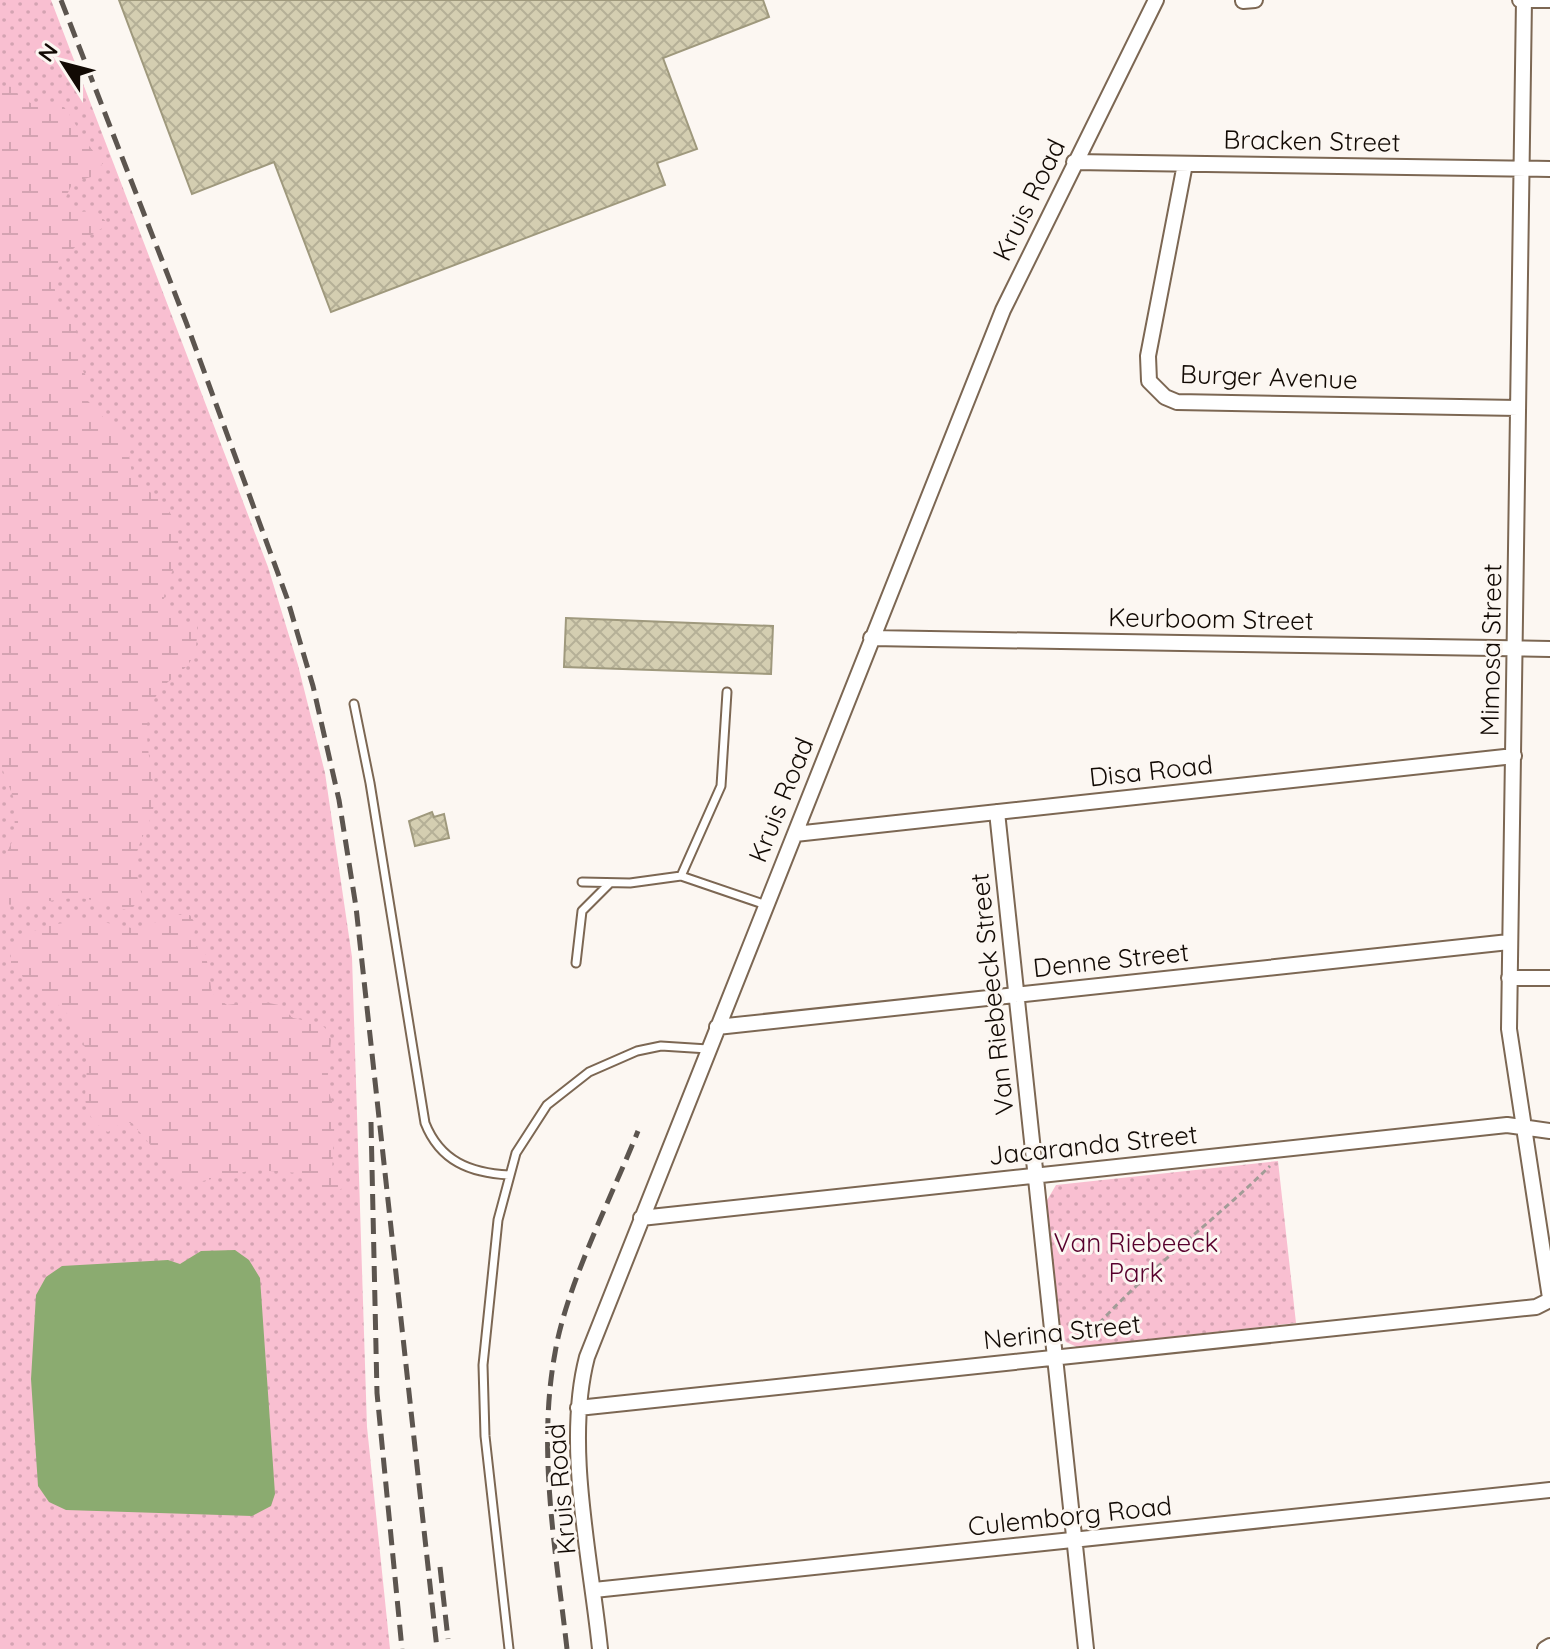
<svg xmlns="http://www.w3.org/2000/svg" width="1550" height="1649" viewBox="0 0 1550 1649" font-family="Quicksand,sans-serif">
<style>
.green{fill:url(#green-dots)}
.wetland{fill:url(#wetland-marsh)}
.water{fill:#8bab70}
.building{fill:url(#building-cross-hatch);stroke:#9f997d;stroke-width:2}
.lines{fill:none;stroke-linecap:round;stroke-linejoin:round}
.service-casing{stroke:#7c6753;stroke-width:11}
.minor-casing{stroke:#7c6753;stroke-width:18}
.path{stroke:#a29c97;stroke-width:3;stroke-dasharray:6 4;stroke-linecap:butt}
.service{stroke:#fff;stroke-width:7}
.minor{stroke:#fff;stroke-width:14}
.rail{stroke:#5c554f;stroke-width:5;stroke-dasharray:16 8;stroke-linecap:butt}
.labels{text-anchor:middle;stroke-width:6;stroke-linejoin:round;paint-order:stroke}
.street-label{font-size:26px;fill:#120a04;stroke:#fcf7f2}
.park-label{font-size:26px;fill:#58012d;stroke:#fcf7f2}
</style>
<defs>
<pattern id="green-dots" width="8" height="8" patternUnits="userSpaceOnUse" patternTransform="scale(2)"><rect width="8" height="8" fill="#f9bfd1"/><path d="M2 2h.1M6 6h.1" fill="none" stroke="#d4a3b2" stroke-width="1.8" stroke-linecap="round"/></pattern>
<pattern id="wetland-marsh" width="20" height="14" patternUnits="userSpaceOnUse" patternTransform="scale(2)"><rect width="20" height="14" fill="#f9bfd1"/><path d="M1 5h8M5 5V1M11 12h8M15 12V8" fill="none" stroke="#d4a3b2"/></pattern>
<pattern id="building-cross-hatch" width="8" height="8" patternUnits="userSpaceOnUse" patternTransform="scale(2)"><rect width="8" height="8" fill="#d4ceb1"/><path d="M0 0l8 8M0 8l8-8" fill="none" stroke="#b5b097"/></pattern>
</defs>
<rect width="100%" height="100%" fill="#fcf7f2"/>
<path class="green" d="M0,0H51L268,567L298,665L325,773L352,957L367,1427L390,1649H0Z
M1278,1161L1296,1323L1077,1347L1066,1342L1061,1333L1046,1202L1056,1185Z"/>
<path class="wetland" d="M0,86L12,87C27,106 38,108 60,102C77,122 83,144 104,162L91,177L73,182L65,199L78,212L96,211L109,225C83,237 45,264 57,299C60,311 73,319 76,331C84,355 71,359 91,382L88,401L127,443L133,480C169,503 191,528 172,572C166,586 163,592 164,607L179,619L197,626C199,679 170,667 153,702C139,731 154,769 154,800C154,821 138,839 136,859C135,871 139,884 142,895L131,910C109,909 97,898 76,898C50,899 27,907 0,904V866L15,836L14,799L0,763Z
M172,915H190L196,925L192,943L206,955L212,993L227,1005L259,1001L279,1005L293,1018L321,1024L328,1031L331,1040L327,1085L335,1113L332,1171L343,1188L327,1197L299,1173L253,1170L189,1184L180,1180L132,1123L123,1122L108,1132C70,1109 93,1084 85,1048C76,1006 37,993 11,966V947C41,916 99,917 138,930Z"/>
<path class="water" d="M235,1250L249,1260L260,1278L275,1494L271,1506L252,1516L66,1510L49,1502L38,1486L31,1379L36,1295L46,1277L62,1266L168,1260L180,1264L201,1251Z"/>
<path class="building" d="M119,0H763L769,17L663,58L697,149L657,163L665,185L331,312L274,162L192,194Z
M566,618L773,626L771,674L564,667Z
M432,812L434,817L444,814L449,838L415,846L409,821Z"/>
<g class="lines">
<g class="service-casing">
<path id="service" d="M354,704L370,783L425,1123C440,1161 470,1173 509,1175
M681,876L721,786L727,692
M582,882L630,883L681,876L766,905
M576,963L582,911L609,884
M509,1649L485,1436L483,1365L498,1220L516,1153L547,1105L589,1072L637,1051L661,1046L708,1049"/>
</g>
<g class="minor-casing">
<path id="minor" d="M1520,0H1550
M1524,0L1509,1029L1550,1298
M1243,1L1255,0
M1074,162L1550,169
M1185,164L1148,356L1149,381L1165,397L1177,402L1518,408
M871,638L1550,649
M997,812L1086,1649
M795,834L1514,756
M1509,978H1550
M717,1027L1509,942
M641,1218L1507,1125L1550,1131
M578,1408L1536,1307L1550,1300
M594,1590L1550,1490
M600,1649C591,1559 564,1445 587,1357L1003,310L1156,0
M1545,1649L1550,1646"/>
</g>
<path class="path" d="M1086,1338C1141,1274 1210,1225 1270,1166"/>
<use href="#service" class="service"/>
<use href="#minor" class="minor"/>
<path class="rail" d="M61,0L186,322L287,598L313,686L339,800L356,907L437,1649
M371,1122L377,1393L402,1649
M440,1567L448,1639
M567,1649C556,1551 537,1451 555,1353C566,1286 612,1196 638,1131"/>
</g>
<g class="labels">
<g class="street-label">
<text transform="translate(1312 141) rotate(1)" y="9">Bracken Street</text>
<text transform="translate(1029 200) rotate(-64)" y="9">Kruis Road</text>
<text transform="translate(1269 377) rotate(2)" y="9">Burger Avenue</text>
<text transform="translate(1211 619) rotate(1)" y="9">Keurboom Street</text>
<text transform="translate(1491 650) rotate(-89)" y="9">Mimosa Street</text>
<text transform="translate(1151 771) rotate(-6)" y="9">Disa Road</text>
<text transform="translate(781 800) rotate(-68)" y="9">Kruis Road</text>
<text transform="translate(1111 960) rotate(-6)" y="9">Denne Street</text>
<text transform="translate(992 994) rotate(-96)" y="9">Van Riebeeck Street</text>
<text transform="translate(1093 1145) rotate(-6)" y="9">Jacaranda Street</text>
<text transform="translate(1062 1332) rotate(-6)" y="9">Nerina Street</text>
<text transform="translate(561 1489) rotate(-95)" y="9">Kruis Road</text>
<text transform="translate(1070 1516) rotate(-6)" y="9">Culemborg Road</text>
</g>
<g class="park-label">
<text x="1136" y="1252">Van Riebeeck<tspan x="1136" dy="30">Park</tspan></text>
</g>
</g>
<g transform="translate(64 64) rotate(306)" stroke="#fcf7f2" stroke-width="6" paint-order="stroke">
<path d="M0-6L14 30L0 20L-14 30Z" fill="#120a04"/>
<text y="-12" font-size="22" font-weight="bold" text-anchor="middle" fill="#120a04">N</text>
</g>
</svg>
